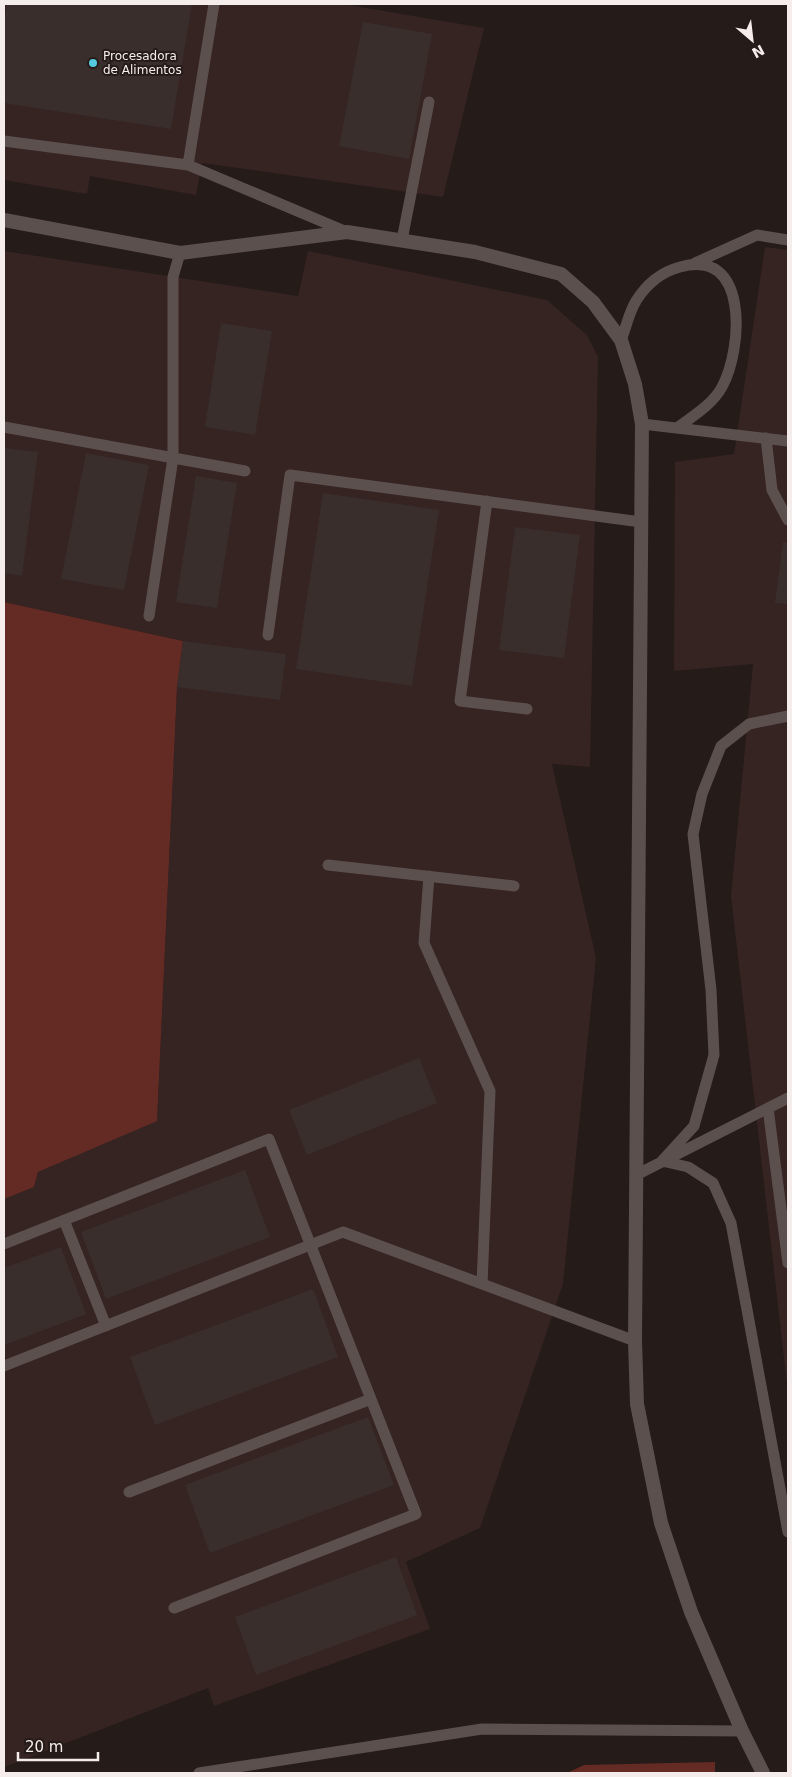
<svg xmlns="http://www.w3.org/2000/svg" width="792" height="1777" viewBox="0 0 792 1777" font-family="'DejaVu Sans',sans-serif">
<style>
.built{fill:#352422}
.green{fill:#642b25}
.building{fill:#392e2c}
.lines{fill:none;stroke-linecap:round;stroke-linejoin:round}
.service{stroke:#5c504e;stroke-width:11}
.minor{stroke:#5c504e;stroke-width:14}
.poi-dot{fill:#55cade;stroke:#251b19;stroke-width:2}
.labels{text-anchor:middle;stroke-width:4;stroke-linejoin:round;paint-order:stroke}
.poi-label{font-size:12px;fill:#f4edeb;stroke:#251b19;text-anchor:start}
</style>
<rect width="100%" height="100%" fill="#251b19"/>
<path class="built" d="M4,4H343L484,28L443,197L202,163L196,195L90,176L87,194L4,180Z
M765,247L788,250V1393L731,896L753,664L674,671L675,462L734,454Z
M4,251L298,296L308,251L547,300L587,335L598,357L590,767L552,764L596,958L563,1284L480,1528L406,1562L430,1629L214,1706L208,1688L4,1767V1199L34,1187L38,1172L157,1120L177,688L183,641L4,602Z"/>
<path class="green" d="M4,602L183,641L177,688L157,1121L38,1172L34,1187L4,1199Z
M715,1762V1773H567L584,1765Z"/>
<path class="building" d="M7,4H192L171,129L4,103V23Z
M363,22L432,34L409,159L339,146Z
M221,323L272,331L255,435L205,427Z
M4,448L38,452L22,576L4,573Z
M86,453L149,465L124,590L61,579Z
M196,476L237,483L217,608L176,602Z
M323,493L439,510L412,686L296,669Z
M515,527L580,535L564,658L499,650Z
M783,542L788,543V604L775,603Z
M183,641L286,654L280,700L177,687Z
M419,1058L437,1103L307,1155L289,1110Z
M245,1170L270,1237L106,1299L81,1232Z
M61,1247L86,1314L4,1345V1268Z
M313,1289L338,1357L155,1425L130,1357Z
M368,1417L394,1485L210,1553L185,1485Z
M396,1557L417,1615L256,1675L235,1617Z"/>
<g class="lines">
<path class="service" d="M4,141L188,165L347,232
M188,165L214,4
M402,240L429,102
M695,263L757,235L788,240
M621,340C626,328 629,312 636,301C646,285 661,272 680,267C749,247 743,348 722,387C712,405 693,416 677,428
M642,424L788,441
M4,427L245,471
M766,438L772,490L788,520
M487,501L460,701L527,709
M149,616L173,458V277L180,253
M268,635L290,475L641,522
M788,716L749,724L721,746L702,794L693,834L711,990L714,1055L694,1126L662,1161L688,1167L713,1183L731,1223L788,1532
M328,865L514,886
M429,876L424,943L490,1091L482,1284
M768,1108L788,1263
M636,1175L788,1098
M64,1220L106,1326
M4,1244L269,1139L416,1514L174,1608
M4,1366L343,1232L635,1341
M129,1492L371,1399
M199,1773L482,1729L742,1731"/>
<path class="minor" d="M4,220L180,253L347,232L475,252L561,274L593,302L621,340L635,384L642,424L635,1341L637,1404L661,1523L691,1612L742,1731L763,1773"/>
</g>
<circle class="poi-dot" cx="93" cy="63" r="5"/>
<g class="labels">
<g class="poi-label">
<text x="103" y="60">Procesadora<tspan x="103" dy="14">de Alimentos</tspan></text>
</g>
</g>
<rect width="792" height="1777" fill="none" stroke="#f4edeb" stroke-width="10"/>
<g transform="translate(752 40) rotate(152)" stroke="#251b19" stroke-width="4" paint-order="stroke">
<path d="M0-4L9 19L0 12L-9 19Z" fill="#f4edeb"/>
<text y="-8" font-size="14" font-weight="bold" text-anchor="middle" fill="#f4edeb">N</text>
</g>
<path d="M18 1752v8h80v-8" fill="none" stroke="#f4edeb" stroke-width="2.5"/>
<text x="25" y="1752" font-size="15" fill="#f4edeb" stroke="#251b19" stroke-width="4" paint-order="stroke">20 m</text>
</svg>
